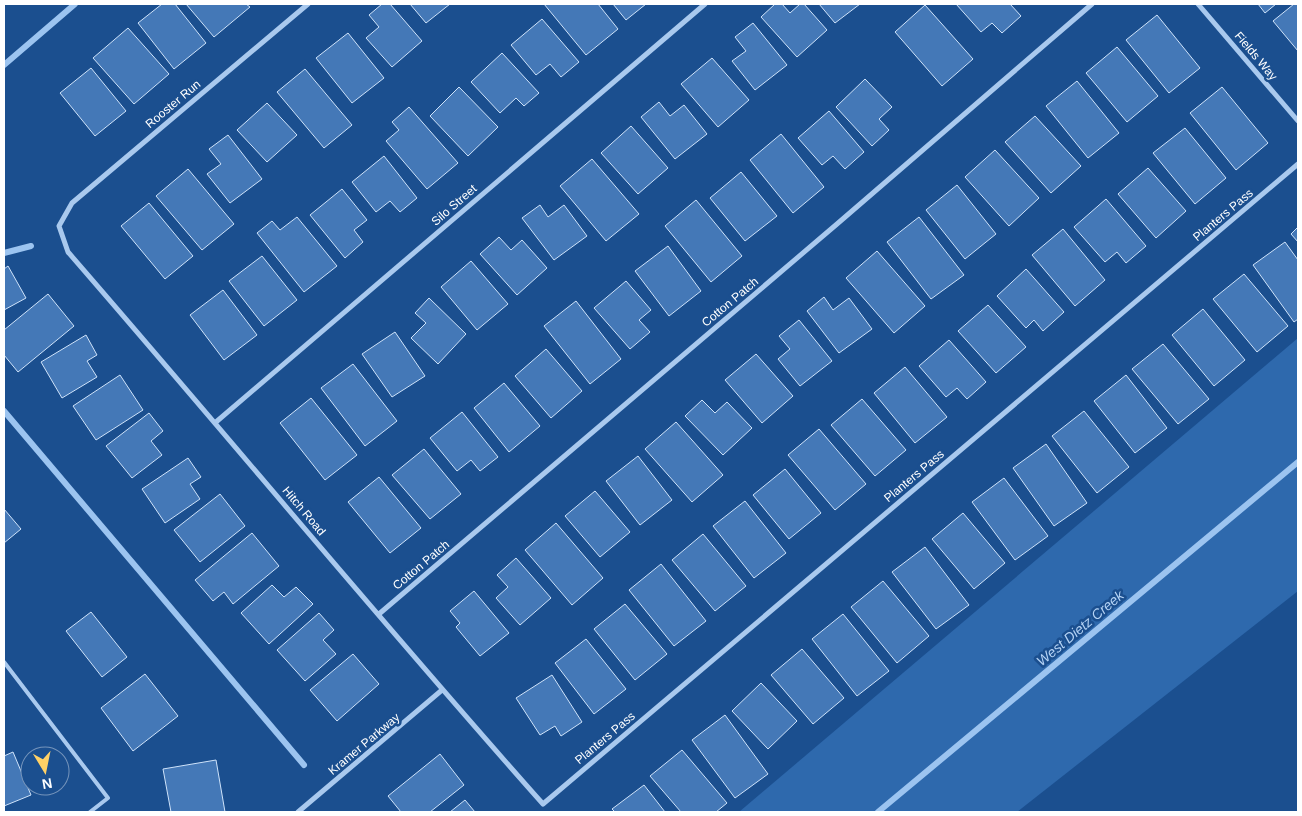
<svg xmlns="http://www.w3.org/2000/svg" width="1302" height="816" viewBox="0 0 1302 816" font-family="Helvetica,sans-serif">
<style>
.green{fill:#2e69ad}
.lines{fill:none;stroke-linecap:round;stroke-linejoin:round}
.stream{stroke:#9cc4f0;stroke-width:6}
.building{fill:#4478b7;stroke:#cfe3fa}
.lane{stroke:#a9c9ee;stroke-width:4}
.street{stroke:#a9c9ee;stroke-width:5}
.labels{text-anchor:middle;stroke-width:5;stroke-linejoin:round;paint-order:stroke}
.street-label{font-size:12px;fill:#fff;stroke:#1b4f8f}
.water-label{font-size:14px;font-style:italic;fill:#b5d3f5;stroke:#1b4f8f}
</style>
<rect width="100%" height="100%" fill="#1b4f8f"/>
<path class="green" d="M1298,338V591L1017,812H739Z"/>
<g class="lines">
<path class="stream" d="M4,65L75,4
M4,253L31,246
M4,411L304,765
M878,812L1298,462"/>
</g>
<path class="building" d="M162,4H175L206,43L174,69L138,23Z
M186,4H246L250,7L214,37Z
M382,4H390L422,41L392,67L366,38L379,27L369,15Z
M410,4H450L426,23Z
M544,4H598L618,29L586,55Z
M613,4H646L626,20Z
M775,4H782L790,13L800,4H804L827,30L797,57L761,17Z
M819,4H860L835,23Z
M956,4H1010L1021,16L1002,33L992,23L981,32Z
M1258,4H1276L1265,13Z
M1294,4H1298V51L1273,21Z
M925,5L973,59L942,86L895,32Z
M1157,15L1200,68L1169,93L1126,40Z
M542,19L579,62L561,77L550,64L536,75L511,45Z
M753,23L787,65L755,90L732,61L746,51L735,37Z
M128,28L169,74L134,104L93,58Z
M348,33L384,78L352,103L316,58Z
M1117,47L1158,96L1127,122L1086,73Z
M502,53L539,93L524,106L516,98L500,113L471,82Z
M712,58L749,100L718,127L681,84Z
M91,68L126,111L95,136L60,93Z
M305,69L352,125L324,148L277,92Z
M865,79L892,107L879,119L889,130L872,146L836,107Z
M1077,81L1119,133L1088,158L1046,106Z
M459,87L498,127L468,156L430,116Z
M1222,87L1268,143L1236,170L1190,113Z
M659,102L670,116L684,105L707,134L675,159L641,117Z
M267,103L297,135L267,162L237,130Z
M409,107L458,163L427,189L386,141L399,130L392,122Z
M829,111L864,152L845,169L833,156L822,165L798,138Z
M1035,116L1081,166L1051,193L1005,142Z
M631,126L668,168L638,194L601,153Z
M1185,128L1226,178L1195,204L1153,153Z
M781,134L824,187L793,213L750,160Z
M228,135L262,179L230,203L207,174L221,164L209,149Z
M995,150L1039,198L1009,226L965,177Z
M384,156L417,198L400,212L390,201L376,212L352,182Z
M592,159L639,214L606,241L560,186Z
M1148,168L1186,211L1156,238L1118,194Z
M188,169L234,224L202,250L156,196Z
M741,172L777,216L745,241L710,198Z
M957,185L996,234L965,259L926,210Z
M342,189L367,220L354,230L363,242L345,258L310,215Z
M1106,199L1146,246L1126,263L1117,252L1105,262L1074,227Z
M696,200L742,256L711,282L665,226Z
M149,203L193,256L165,279L121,226Z
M540,205L548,217L564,205L587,236L554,260L522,218Z
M297,217L337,266L304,292L257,233L272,221L280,230Z
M919,217L964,275L931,299L887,242Z
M1298,227V242L1291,234Z
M1063,229L1105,280L1075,306L1032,255Z
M499,237L511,250L522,240L547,268L517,295L480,254Z
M1285,242L1298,260V319L1294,322L1253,265Z
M668,246L701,291L669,316L635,271Z
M877,251L925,306L894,333L846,278Z
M262,256L297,300L264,326L229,281Z
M471,261L508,304L477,330L441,287Z
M8,266L26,298L4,310V269Z
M1026,269L1064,312L1043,331L1034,320L1026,328L997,296Z
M1244,274L1288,326L1257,352L1213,299Z
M626,281L651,310L639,320L650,332L630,349L594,308Z
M223,290L257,335L224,360L190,315Z
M48,294L74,326L18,372L4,355V330Z
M824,297L833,310L849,298L872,329L839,353L807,311Z
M429,298L466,334L438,364L411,338L426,323L415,313Z
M576,301L621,359L590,384L544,326Z
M988,305L1026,347L996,373L958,331Z
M1203,309L1245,360L1214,386L1172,335Z
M799,320L832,361L800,386L778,359L790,349L779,336Z
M395,332L425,376L392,397L362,354Z
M86,335L97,355L87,361L97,377L62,398L41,362Z
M949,340L986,382L967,399L957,388L946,397L919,366Z
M1163,344L1209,399L1178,424L1132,369Z
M546,349L582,391L551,418L515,376Z
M756,354L793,396L762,423L725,380Z
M353,364L397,421L365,446L321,388Z
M905,367L947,417L915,443L874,393Z
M120,375L143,410L96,440L73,406Z
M1126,375L1167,428L1135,453L1094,401Z
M504,383L540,426L509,452L474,408Z
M311,398L357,455L325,480L280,423Z
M862,399L906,450L875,476L831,425Z
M702,400L715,413L727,402L752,428L723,455L685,416Z
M1084,411L1129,467L1097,493L1052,436Z
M462,412L498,457L480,471L471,460L457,471L430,438Z
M149,413L163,431L151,441L162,455L132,478L106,446Z
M676,422L723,475L692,502L645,449Z
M819,429L866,484L835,510L788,455Z
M1046,444L1087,503L1054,526L1013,468Z
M424,449L461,494L430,519L392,475Z
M638,456L672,500L640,525L606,481Z
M188,458L201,477L190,484L200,499L165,523L142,489Z
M785,469L821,513L789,539L753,495Z
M379,477L421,528L390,553L348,502Z
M1004,478L1048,536L1015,560L972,502Z
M595,491L630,532L600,557L565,516Z
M220,494L245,526L200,562L174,530Z
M745,501L786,553L754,578L713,526Z
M4,509L21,529L4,543Z
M963,513L1005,563L974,589L932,539Z
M556,523L603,578L572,605L525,550Z
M252,533L279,566L233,604L224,592L213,601L195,580Z
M703,534L746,586L715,611L672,560Z
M925,547L969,605L936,629L892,572Z
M516,558L551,598L520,625L496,598L508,587L497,575Z
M661,564L706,621L674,646L629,590Z
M883,581L929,636L897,663L851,607Z
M272,585L284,597L296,587L313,604L269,644L241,613Z
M474,591L509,633L480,656L456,627L460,623L450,611Z
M625,604L667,654L635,680L594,629Z
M91,612L127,657L102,677L66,631Z
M319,613L334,630L323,640L336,654L305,681L277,650Z
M843,614L889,671L857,696L812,639Z
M586,639L626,689L594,714L555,663Z
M802,649L844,698L813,724L771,675Z
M353,654L379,684L337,721L310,690Z
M145,674L178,716L133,751L101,708Z
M552,675L582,722L561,736L555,726L540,735L516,698Z
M761,683L797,721L768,749L732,711Z
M725,715L768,774L735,798L692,740Z
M682,750L727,803L716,812H681L650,776Z
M13,752L31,795L4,806V756Z
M440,754L464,785L430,812H401L388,796Z
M216,760L225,812H171L163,769Z
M644,785L665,812H615L612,809Z
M465,800L475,812H450Z"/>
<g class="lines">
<path class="lane" d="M4,662L108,798L90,812"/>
<path class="street" d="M308,4L72,203L59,226L68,252C227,435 381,622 543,804L1298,164
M1198,4L1298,121
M216,422L705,4
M379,614L837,224L1092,4
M298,812L442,690"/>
</g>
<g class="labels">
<g class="street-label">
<text transform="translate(1256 56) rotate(50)" y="4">Fields Way</text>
<text transform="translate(173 104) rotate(-40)" y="4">Rooster Run</text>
<text transform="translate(454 205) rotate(-41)" y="4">Silo Street</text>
<text transform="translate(1223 215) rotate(-40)" y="4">Planters Pass</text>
<text transform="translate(730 302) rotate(-40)" y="4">Cotton Patch</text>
<text transform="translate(914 476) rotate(-40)" y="4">Planters Pass</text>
<text transform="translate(304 511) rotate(50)" y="4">Hitch Road</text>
<text transform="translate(421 565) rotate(-40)" y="4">Cotton Patch</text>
<text transform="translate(605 738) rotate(-40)" y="4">Planters Pass</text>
<text transform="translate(364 744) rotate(-40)" y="4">Kramer Parkway</text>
</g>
<g class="water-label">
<text transform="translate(1080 628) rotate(-40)" y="5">West Dietz Creek</text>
</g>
</g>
<rect width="1302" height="816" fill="none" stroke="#ffffff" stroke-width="10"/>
<g transform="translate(45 771) rotate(170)"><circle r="24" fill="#1b4f8f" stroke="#7695bc"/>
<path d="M0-4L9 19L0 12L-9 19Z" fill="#ffd166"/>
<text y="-8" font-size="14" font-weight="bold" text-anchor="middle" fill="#ffffff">N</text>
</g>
</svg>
